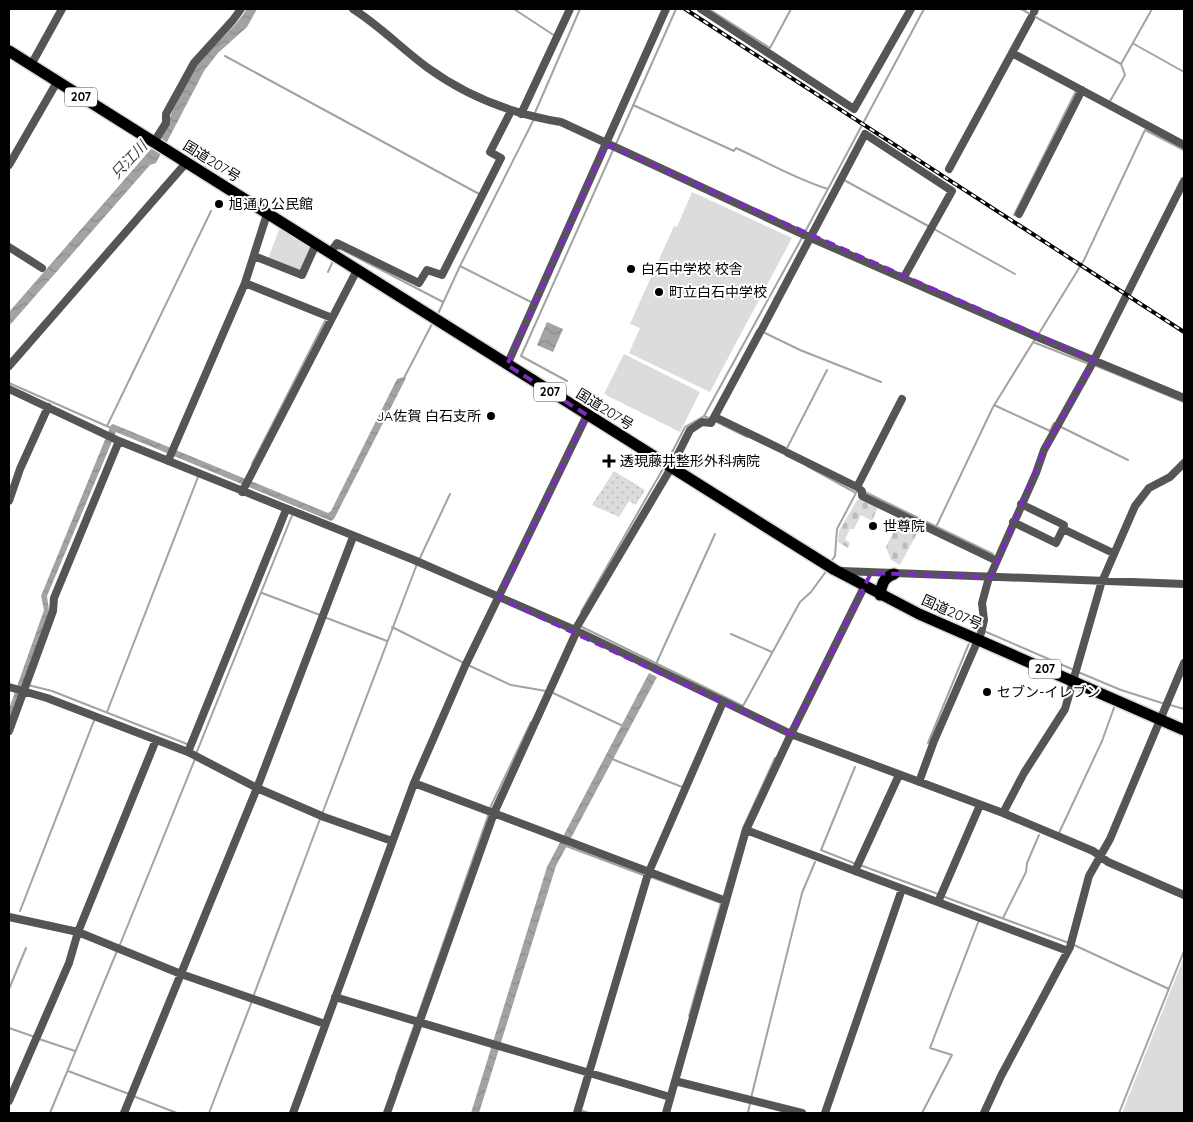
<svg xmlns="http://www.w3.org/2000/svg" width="1193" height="1122" viewBox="0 0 1193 1122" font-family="Quicksand,'Noto Sans JP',sans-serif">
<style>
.grass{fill:url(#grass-dots)}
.cemetery{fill:url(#cemetery-stones)}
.park{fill:#dcdcdc}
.water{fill:url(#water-waves)}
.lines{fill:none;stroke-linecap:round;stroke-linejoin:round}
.stream{stroke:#a3a3a3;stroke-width:2}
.highway-casing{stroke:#dbdbdb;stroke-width:14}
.minor{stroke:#555;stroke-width:8}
.highway{stroke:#000;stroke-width:11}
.rail-casing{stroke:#000;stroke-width:4}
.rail{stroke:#fff;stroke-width:2;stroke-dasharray:5.5;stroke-linecap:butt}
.marked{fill:none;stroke:#7b2cbf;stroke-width:4;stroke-dasharray:10 6;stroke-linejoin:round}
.poi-dot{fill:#000;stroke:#fff;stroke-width:2}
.labels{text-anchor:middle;stroke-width:4;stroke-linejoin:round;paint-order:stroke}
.shield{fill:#fff;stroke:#4c4c4c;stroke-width:1}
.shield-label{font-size:12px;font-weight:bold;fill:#000}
.street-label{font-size:14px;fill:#000;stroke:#fff}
.poi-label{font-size:14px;fill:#000;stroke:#fff;text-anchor:start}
.water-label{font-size:15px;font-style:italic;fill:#444;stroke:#fff}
</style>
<defs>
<pattern id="grass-dots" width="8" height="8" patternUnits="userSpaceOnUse" patternTransform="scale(1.25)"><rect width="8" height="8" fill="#dcdcdc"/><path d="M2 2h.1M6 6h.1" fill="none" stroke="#bbb" stroke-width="1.8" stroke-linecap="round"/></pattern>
<pattern id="cemetery-stones" width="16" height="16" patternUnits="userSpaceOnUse" patternTransform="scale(1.25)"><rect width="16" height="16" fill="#dcdcdc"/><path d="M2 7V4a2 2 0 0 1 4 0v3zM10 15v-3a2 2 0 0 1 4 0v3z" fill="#bbb"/></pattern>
<pattern id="water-waves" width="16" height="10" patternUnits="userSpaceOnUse" patternTransform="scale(1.25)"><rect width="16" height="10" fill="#a3a3a3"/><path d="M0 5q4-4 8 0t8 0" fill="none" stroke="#8b8b8b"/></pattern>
</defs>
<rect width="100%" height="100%" fill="#fff"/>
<path class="grass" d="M614,471L645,490L636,505L629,501L619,517L592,505Z"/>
<path class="cemetery" d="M862,499L878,507L872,521L861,515L854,529H850L845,539L850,543L848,548L838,542L839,531L857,500Z
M900,518L920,528L900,565L891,560L886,547Z"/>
<path class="park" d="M692,192L792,238L710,392L629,353L640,328L630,324L674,226L677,227Z
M280,227L311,247L300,271L268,259Z
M624,354L700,392L680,432L604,394Z
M1184,957V1113H1122Z"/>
<path class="water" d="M247,9H257L247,27L218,53L204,71L156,163L150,165L9,326V312L151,149L154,150C169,122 180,90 198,64C213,44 234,30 247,9Z
M547,322L563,329L553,352L537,345Z
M404,377L406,378L334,519L331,521L116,432L47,596L49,611L9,722V709L44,610L41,596L111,425L113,424L328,513L331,511L397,379Z
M649,673L657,677L556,866L479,1113H471L547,867Z"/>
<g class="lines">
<path class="stream" d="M514,9L555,36
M709,9L770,48L791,9
M1021,9L1121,64L1152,9
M1134,44L1184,72
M225,56L481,195
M1109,103L1125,75L1121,64
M633,105L734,151L736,148C767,162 796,179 828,189
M534,115L580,9
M616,144L676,9
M844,180L930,227
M1014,215L1076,91L1078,93
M934,229L1015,274
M805,232L924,9
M338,252L339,248L443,302
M328,272L333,261
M531,302L460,266L534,119
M437,316L460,266
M763,332L800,350L881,382
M1038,335L1084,260L1145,130L1184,150
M1033,342L1089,364
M1094,365L1184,402
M404,378L433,322
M567,381L521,356L614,148
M9,383L111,428
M994,405L1050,431L1054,423L1056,424
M704,416L711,419
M715,421L747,437
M107,426L211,211
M1061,427L1128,460
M784,454L827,370
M668,460L685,427L704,416L803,236
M252,464L325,321
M807,466L856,493L837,529L835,556L830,563
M865,492L993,554
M936,527L993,407L1035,339
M419,560L450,494
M262,593L320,615
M581,612L664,467
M324,617L387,641
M580,626L743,706L800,602L811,592L827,570
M392,627L464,663
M984,631L1074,670
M973,632L975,628L980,630
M731,634L772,652
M656,664L715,534
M468,665L511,685L546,691
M1078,672L1121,690L1165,704
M28,685L52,691L187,744
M551,692L623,726
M1170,705L1184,709
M107,712L198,477
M928,743L970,641
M196,754L293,513
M612,759L682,787
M855,767L821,850L856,864
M490,808L531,722
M322,814L417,564
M1059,833L1102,741L1115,705
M566,846L646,876
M860,865L938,894
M651,877L721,903
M942,896L1069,943
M723,898L743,828L775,758
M20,911L95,718
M1003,918L1026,872L1027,863L1039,835
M1074,945L1169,989
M119,947L195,759
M9,989L26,948
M253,997L320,819
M689,1016L721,903
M417,1018L489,813
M9,1028L35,1037
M39,1039L75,1051
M68,1071L129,1094
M396,1077L415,1023
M133,1096L177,1113
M751,1098L802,893L815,862
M50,1113L117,951
M209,1113L252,1001
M582,1113L583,1111L589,1113
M748,1113L750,1103
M922,1113L952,1055L930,1048L979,920
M1119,1113L1184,951"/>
<g class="highway-casing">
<path id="highway" d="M9,51L835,570L919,614L1184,730
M880,595C882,584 883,578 894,574"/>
</g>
<path class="minor" d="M353,9C380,26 402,49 428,68C468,97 513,114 561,122L811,238L1035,336L1184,398
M701,9L854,109L911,9
M1034,12L1035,9
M1012,53L1184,145
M31,65L62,9
M521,114L570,9
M154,142L166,123V114L194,63L233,20L241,9
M9,165L57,82
M949,169L1031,18
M1019,214L1082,90
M9,247L42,268
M330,253L337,243L419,283L427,270L442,275L501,158L490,152L511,111
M254,256L302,275L316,244
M245,283L332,318
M762,329L865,134L952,191L904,277
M507,365L666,9
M9,366L186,163
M9,389L119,441L414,560L575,630L791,734L1003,813L1093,851L1108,862L1184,895
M715,417L783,450
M788,453L857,487L862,491V496L997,561
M168,461L245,283L267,214
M857,487L902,399
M242,492L357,270
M9,501L20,469L48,407
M1021,504L1064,525L1063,529
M1013,522L1056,543L1063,529L1113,553
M842,571L1184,584
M9,687L47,698L188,752L257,788L324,817L392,841
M9,731L53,611L54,598L119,441
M188,752L286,510
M919,782L934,741L981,633L984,620L982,603L988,581L1036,473L1044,450L1092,364L1184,181
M414,783L726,901
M1003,813L1024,773L1065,709L1101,584L1135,506L1149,488L1170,477L1184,463
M746,830L1068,951
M855,871L899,775
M938,902L980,805
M9,917L78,932L181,974L325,1024
M335,997L670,1097
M675,1081L802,1113
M9,1101L69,963L78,932L156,740
M124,1113L257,788L353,537
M293,1113L414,783L465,666L587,415
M387,1113L494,813L575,635V630L671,468L690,430L702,422L711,423L760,332
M577,1113L648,874L723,702
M666,1113L746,830L791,734L864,587
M825,1113L902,889
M984,1113L1001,1076L1070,947L1089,876L1110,839L1184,663"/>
<use href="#highway" class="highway"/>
<g class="rail-casing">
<path id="rail" d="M685,9L1184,332"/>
</g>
<use href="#rail" class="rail"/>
</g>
<path class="marked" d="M606,144L1094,360L1044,450L991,577L871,573L791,734L499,598L587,415L507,365Z"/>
<g class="poi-dot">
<circle cx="219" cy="204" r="5"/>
<circle cx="631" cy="269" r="5"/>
<circle cx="659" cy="292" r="5"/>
<circle cx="491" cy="416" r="5"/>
<path d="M606.5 453.5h5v5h5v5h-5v5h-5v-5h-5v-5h5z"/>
<circle cx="873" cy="526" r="5"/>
<circle cx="987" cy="692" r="5"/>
</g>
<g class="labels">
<g class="shield">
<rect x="65" y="87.5" width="32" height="19" rx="4"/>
<rect x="534" y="382.5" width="32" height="19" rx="4"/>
<rect x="1029" y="659.5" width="32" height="19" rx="4"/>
</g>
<g class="shield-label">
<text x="81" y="101">207</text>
<text x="550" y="396">207</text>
<text x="1045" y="673">207</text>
</g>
<g class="street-label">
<text transform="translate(212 161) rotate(32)" y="5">国道207号</text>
<text transform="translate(605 409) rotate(32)" y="5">国道207号</text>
<text transform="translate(952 612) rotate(24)" y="5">国道207号</text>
</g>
<g class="poi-label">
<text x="229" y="209">旭通り公民館</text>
<text x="641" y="274">白石中学校 校舎</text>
<text x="669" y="297">町立白石中学校</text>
<text x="481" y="421" text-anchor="end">JA佐賀 白石支所</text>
<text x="620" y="466">透現藤井整形外科病院</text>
<text x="883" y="531">世尊院</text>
<text x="997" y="697">セブン-イレブン</text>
</g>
<g class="water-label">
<text transform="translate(129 160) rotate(-47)" y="5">只江川</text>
</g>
</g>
<rect width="1193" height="1122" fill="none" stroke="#000000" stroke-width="20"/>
</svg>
